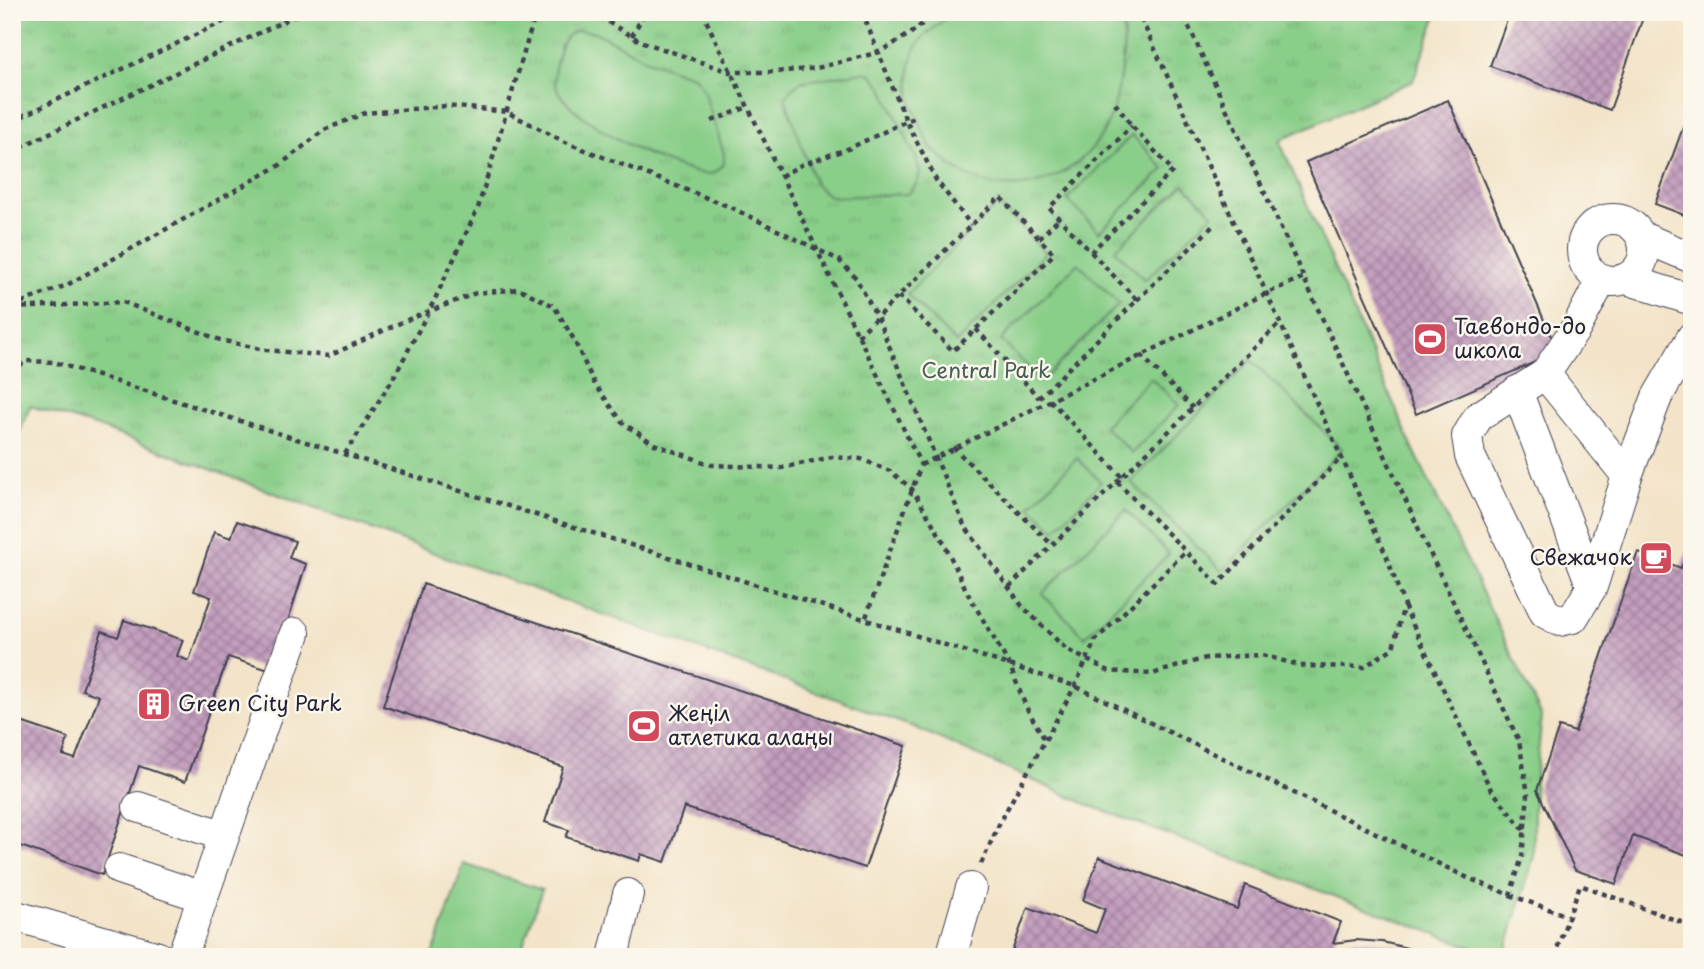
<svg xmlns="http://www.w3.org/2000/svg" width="1704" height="969" viewBox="0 0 1704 969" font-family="'Playpen Sans',sans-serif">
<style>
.park{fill:url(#park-tufts);stroke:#567862;stroke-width:2}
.pitch{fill:#89ce89;stroke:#567862;stroke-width:2}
.building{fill:url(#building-cross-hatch)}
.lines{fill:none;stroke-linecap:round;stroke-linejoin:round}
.minor-casing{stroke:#413f50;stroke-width:32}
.path{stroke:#413f50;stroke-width:4.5;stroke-dasharray:5 5;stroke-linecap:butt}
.minor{stroke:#fff;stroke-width:30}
.labels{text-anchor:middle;stroke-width:5;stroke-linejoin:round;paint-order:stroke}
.poi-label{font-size:21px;fill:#22223b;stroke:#fbf7ec;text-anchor:start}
.park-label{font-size:21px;fill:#465e56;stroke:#fbf7ec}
</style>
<defs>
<pattern id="park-tufts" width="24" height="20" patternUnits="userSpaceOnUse" patternTransform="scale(1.75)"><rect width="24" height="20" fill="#89ce89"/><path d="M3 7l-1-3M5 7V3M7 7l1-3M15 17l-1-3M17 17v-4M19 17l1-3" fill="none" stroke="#76b177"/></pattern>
<pattern id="building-cross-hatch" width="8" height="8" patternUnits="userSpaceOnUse" patternTransform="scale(1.75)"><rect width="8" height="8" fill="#c39ebe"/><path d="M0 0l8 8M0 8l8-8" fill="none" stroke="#9e809c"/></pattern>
</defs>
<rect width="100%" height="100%" fill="#fbf7ec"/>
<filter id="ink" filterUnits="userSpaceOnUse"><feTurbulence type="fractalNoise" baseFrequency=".0143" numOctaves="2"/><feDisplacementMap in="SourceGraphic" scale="14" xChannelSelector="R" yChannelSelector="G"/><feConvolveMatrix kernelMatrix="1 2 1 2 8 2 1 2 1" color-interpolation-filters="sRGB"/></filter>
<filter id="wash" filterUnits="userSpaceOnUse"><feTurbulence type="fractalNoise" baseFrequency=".00686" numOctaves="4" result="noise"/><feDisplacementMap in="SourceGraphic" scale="28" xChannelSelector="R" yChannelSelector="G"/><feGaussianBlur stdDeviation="1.57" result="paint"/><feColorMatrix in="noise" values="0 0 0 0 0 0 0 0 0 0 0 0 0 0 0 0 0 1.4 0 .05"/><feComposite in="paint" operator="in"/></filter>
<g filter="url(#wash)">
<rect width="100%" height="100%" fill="#f3e4c9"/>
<path class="park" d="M12,12H1438L1413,81L1279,140L1412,446L1542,717L1534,791V856L1504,957H1498L1086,804L916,728L445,557L98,427L30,406L12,452Z"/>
<path class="pitch" d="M954,12H1117C1119,17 1122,22 1123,27C1126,44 1119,89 1114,107C1093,180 1004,214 945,160C940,155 933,151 930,145C926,140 924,132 921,126C916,114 911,104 910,91C909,76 910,57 918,44C927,31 942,22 954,12Z
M579,30L595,32L647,60L695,77L704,91L724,154V164C718,170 714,175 705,174C671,170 571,121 557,89C551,78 556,64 559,52C562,41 567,32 579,30Z
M863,72L871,74L882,86L916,158L920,172L917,183L908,194L836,197L828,195L815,184L785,98L791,89L800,82Z
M1132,135L1164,169L1099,232L1067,199Z
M1184,184L1213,214L1145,280L1115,250Z
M998,204L1046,253L956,343L907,294Z
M1078,263L1119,304L1042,381L1001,340Z
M1251,360L1342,449L1222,571L1131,482Z
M1151,378L1179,405L1132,453L1104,426Z
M1077,458L1101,482L1055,530L1030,506Z
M1126,510L1169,554L1085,637L1042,594Z
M464,864L542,890L519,957H432Z"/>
<g id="blocks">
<path class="building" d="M1510,12H1645L1610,110L1490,66Z
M1448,100L1558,352L1416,414L1306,162Z
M1692,103V218L1655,204Z
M237,521L295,541L289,558L306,564L272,671L228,657L185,782L139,766L102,875L12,843V719L68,738L63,755L75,759L99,696L82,690L102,631L118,637L124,620L183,640L177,656L189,661L211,597L194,591L214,532L231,538Z
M1692,539V857L1633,836L1616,884L1575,870L1537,790L1559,727L1575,732L1638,552L1681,568Z
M423,584L906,746L865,868L684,807L665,862L641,854L639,861L566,837L569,830L545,822L563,767L383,706Z
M1099,857L1237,909L1245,885L1341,922L1333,943L1356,940L1382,942L1407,948L1425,957H1010L1028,907L1096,933L1105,909L1083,900Z"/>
</g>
</g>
<g filter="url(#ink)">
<use href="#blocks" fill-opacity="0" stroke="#413f50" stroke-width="2"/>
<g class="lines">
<g class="minor-casing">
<path id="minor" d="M1582 250a31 31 0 1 1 62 0a31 31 0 1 1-62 0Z
M1642,237L1692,258
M1602,279L1576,328L1545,374L1478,417L1467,436L1470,456L1545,613L1560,621L1573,618L1592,587L1627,476L1657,397L1692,337
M1626,279L1692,300
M1545,374L1627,476
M1517,391L1592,587
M138,807L224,836
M119,869L203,897
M12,915L158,957
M182,957L295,633
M613,957L628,894
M951,957L971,888"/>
</g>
<path class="path" d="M591,12L640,41L730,72H776L817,68L880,52L911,33L937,12
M702,12L921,465L865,620
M862,12L905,118L936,180L971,225
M632,36L645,12
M1115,103L1132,126L1173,171L1091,252L1049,208L1132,126
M12,121L244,12
M712,121L748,107
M12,151L303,12
M781,176L801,165L850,148L917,116
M1039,238L1059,219
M1137,300L1215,224
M12,306L67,285L280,165L324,130L365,113L447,106L507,112L565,142L730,207L839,260L856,278L877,317L964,525L1022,606L1067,650L1109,671L1152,674L1206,658L1262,655L1302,666L1364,667L1393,648L1404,605L1387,557L1138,12
M13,308L123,302L220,340L266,350L329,356L402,322L476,293L520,289L554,306L573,338L594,383L623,423L654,444L712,465L781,468L832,457L861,459L890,471L912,489L942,539L968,594L1010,666L1026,707L1045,740
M976,329L1039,398
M858,336L877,317L1000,197L1054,254L953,351L899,296
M1141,355L1193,408
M12,373L25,361L54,362L1075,686L1468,878L1510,895L1522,857L1528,794L1519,741L1421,534L1182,12
M1039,398L1137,300L1091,252
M1050,400L1122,477
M953,447L1052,545
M345,454L393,379L434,301L478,208L536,12
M921,465L1267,293L1304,277
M1117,482L1218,584L1342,457
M1009,587L1280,323
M1404,606L1490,788L1524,830
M981,864L1001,820L1075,686L1095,641L1186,551
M1510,895L1568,916
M1554,957L1580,885L1692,926"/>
<use href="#minor" class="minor"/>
</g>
</g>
<defs>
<g id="stadium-square" transform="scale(1.75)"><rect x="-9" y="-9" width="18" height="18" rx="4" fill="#d1495b" stroke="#fbf7ec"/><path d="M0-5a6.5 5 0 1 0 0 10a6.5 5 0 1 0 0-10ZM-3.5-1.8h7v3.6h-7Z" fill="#fff"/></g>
<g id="cafe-square" transform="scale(1.75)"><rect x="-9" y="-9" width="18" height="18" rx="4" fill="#d1495b" stroke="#fbf7ec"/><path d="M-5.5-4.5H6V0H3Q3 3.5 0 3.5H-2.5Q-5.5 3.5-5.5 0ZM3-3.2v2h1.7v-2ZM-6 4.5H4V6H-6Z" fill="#fff"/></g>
<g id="building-square" transform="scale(1.75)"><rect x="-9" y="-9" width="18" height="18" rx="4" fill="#d1495b" stroke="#fbf7ec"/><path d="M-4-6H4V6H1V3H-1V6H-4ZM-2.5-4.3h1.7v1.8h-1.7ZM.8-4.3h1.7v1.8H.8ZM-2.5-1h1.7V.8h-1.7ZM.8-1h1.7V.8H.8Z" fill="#fff"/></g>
</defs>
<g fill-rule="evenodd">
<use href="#stadium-square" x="1430" y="339"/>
<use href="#cafe-square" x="1656" y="558"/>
<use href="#building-square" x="154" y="704"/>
<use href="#stadium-square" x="644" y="726"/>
</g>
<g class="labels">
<g class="poi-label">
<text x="1454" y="334">Таевондо-до<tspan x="1454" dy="24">школа</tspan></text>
<text x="1632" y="565" text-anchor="end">Свежачок</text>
<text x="178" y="711">Green City Park</text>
<text x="668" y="721">Жеңіл<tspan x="668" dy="24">атлетика алаңы</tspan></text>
</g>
<g class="park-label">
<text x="986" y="378">Central Park</text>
</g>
</g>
<rect width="1704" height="969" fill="none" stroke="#fbf7ec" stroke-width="42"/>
</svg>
